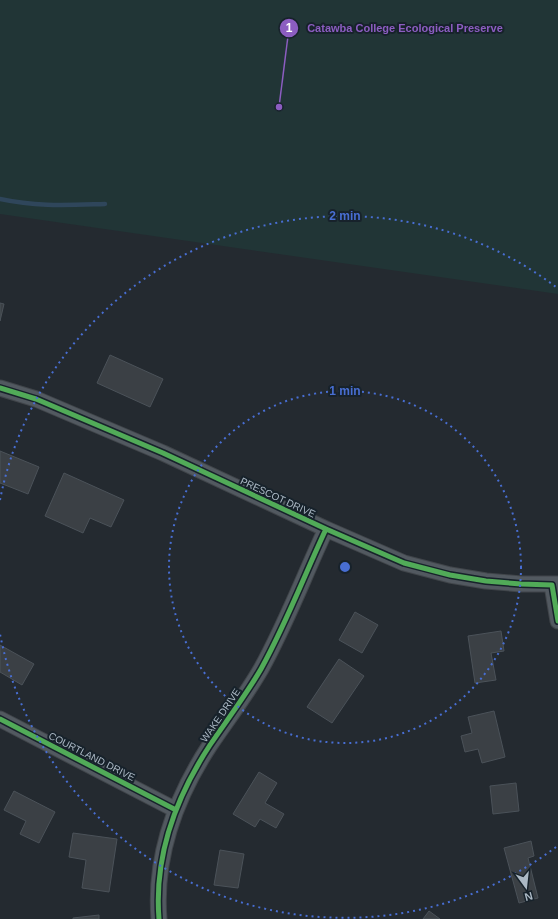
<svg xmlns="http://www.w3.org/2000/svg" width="558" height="919" viewBox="0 0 558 919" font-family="Arial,sans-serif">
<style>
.green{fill:#213536}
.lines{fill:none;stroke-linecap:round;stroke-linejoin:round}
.stream{stroke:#2f465b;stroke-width:4.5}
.building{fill:#3b4045;stroke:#4b5259}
.minor-casing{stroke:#40454a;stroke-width:17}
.minor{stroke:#525960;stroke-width:15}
.cycleway-casing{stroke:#17222b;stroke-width:8}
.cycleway{stroke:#51ab58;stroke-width:5}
.ring{fill:none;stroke:#486ed2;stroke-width:2;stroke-dasharray:2 4}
.labels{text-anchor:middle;stroke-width:4;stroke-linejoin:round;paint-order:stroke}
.street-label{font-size:10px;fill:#abb8c4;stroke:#17222b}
.centre{fill:#486ed2;stroke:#17222b;stroke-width:2}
.ring-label{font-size:12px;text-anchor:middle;font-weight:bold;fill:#486ed2;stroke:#17222b;stroke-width:4;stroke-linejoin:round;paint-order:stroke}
.leader{fill:none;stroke:#8c5dc1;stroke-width:1.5}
.callout-dot{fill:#8c5dc1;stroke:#17222b;stroke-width:1.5}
.mark-label{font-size:12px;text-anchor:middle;font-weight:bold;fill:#fff}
.callout-label{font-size:11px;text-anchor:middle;font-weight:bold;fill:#8c5dc1;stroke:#17222b;stroke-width:4;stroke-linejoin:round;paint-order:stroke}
</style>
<rect width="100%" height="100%" fill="#242a30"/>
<path class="green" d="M0,0H558V294L0,214Z"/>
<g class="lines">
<path class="stream" d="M0,199C37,207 68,205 105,204"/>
</g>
<path class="building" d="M0,303L4,304L0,321Z
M110,355L163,379L150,407L97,383Z
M0,451L39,467L28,494L0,483Z
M64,473L124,500L111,527L90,518L83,533L45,516Z
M355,612L378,625L362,653L339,640Z
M501,631L504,651L491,653L496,680L475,683L468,636Z
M0,645L34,664L22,685L0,672Z
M339,659L364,676L332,723L307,707Z
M494,711L505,757L482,763L478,749L465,752L461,736L472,733L468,717Z
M259,772L277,783L265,803L284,814L276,828L260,819L255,827L233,814Z
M516,783L519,811L493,814L490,786Z
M14,791L55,812L39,843L20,834L26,821L4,810Z
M73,833L117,839L109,892L82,888L86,860L69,857Z
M531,841L534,856L528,858L538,898L519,903L504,848Z
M220,850L244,854L238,888L214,885Z
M429,911L440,919H423Z
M99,915V919H73V918Z"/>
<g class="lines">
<g class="minor-casing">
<path id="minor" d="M0,388L36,399L163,453L326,529L404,563L450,575L486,581L521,584H558
M552,585L558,621
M0,719L176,810
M159,919C154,857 176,797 210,745C227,720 246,695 261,669C286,624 304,576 326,529"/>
</g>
<use href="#minor" class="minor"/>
<g class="cycleway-casing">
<path id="cycleway" d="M0,388L36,399L163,453L326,529L404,563L450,575L486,581L521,584L552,585L558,621
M0,719L176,810
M159,919C154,857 176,797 210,745C227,720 246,695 261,669C286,624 304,576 326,529"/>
</g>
<use href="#cycleway" class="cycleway"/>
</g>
<g class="ring">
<circle cx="345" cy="567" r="176"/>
<path d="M556 847A351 351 0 0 1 0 634M0 500A351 351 0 0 1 556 287"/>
</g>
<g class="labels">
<g class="street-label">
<text transform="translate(278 497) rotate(25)" y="4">PRESCOT DRIVE</text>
<text transform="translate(220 715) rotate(-56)" y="4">WAKE DRIVE</text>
<text transform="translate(92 756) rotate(27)" y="4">COURTLAND DRIVE</text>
</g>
</g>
<circle cx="345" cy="567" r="6" class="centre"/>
<g class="ring-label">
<text x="345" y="220">2 min</text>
<text x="345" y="395">1 min</text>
</g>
<path class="leader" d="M279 107L289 28"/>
<g class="callout-dot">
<circle cx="279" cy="107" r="4"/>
<circle cx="289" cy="28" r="10"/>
</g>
<g class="mark-label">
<text x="289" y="32">1</text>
</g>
<g class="callout-label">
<text x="405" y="32">Catawba College Ecological Preserve</text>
</g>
<g transform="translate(526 887) rotate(165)" stroke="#17222b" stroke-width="3" paint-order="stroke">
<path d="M0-3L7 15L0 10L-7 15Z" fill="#abb8c4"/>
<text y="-6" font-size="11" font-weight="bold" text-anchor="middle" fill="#abb8c4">N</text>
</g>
</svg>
